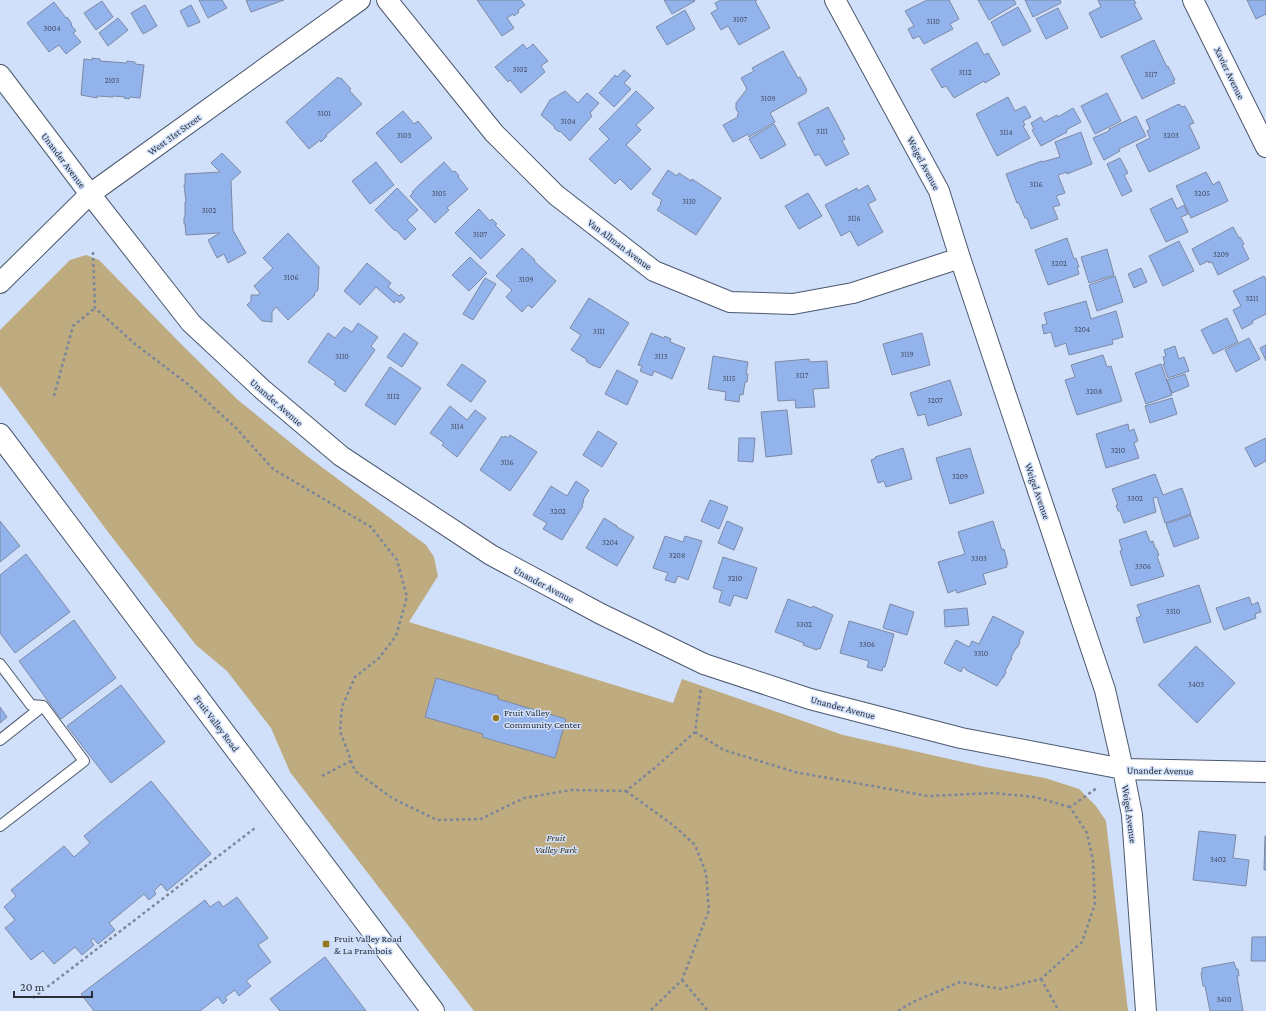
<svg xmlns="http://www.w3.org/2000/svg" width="1266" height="1011" viewBox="0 0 1266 1011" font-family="'Crimson Pro',serif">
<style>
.green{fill:#beab7f}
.building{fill:#93b3ed;stroke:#7d8aa3}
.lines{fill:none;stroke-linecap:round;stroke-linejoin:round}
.lane-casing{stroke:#4b586e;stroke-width:12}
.street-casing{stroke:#4b586e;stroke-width:22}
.secondary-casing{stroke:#4b586e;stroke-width:24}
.path{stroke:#7c8799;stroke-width:2.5;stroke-dasharray:3 3;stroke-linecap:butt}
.lane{stroke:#fff;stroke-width:10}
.street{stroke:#fff;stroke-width:20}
.secondary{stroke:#fff;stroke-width:22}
.poi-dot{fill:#96771f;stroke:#d0dffa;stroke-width:1.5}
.labels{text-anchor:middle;stroke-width:3;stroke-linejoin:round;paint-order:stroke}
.number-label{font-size:8px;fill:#445066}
.street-label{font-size:10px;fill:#292f39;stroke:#d0dffa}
.poi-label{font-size:10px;fill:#292f39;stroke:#d0dffa;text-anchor:start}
.park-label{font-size:10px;font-style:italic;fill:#3d3214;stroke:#d0dffa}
</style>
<rect width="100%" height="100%" fill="#d0dffa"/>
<path class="green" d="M86,255L99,260L182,345L238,400L307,456L426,545L434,557L438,576L409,622L673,703L682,679L843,735L985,767L1045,778L1079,789L1096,806L1106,821L1128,1011H474L290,772L271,728L227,671L196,645L108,532L0,386V330L70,260Z"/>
<path class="building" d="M199,0H222L227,8L208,18Z
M246,0H284L251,12Z
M477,0H521L525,5L518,10L519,12L514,16L513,14L507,18L514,28L502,36Z
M664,0H694L695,1L672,14Z
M721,0H757L755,1L770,28L739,45L728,26L721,30L711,13L718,9L715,3Z
M927,0H949L959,19L950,24L953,29L924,44L919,36L913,39L908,29L914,26L905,11Z
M978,0H1014L1016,4L989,20Z
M1025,0H1060L1061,3L1033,17Z
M1098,0H1134L1136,3L1134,4L1142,19L1101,38L1089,13L1101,7Z
M1247,0H1266V14L1256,19Z
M102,1L113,17L96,30L84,13Z
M54,2L66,18L67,17L72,24L71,25L76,31L73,33L81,42L66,54L59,45L49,52L27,23Z
M145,5L157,26L143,34L131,13Z
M191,5L200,22L188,27L180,11Z
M1018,7L1031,31L1003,46L991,22Z
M1058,8L1068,28L1046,39L1036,19Z
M685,10L695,29L667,45L656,27Z
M118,18L128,30L108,46L99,33Z
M1154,40L1167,67L1168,66L1175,80L1173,81L1175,83L1142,99L1121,56Z
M977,42L984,55L988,53L1000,74L985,83L984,81L954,98L946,86L942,88L931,69Z
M523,44L527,49L533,44L548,61L541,66L545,72L521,93L510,80L508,82L495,67Z
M783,51L798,78L800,77L807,90L806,91V93L770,113L775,122L749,137L748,134L733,142L723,125L738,117L737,115L739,114L736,109V103L747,89L741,78L754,71L752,68Z
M92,58L100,59V61L127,63V61L135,62V64L144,65L140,98L130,97L129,99L124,98L125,97L113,96V97L97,96V98L81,95L84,59L92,60Z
M624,70L631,76L624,83L631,89L614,107L599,93L615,75L617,77Z
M338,77L340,79L341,78L351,89L349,90L362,104L326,135L327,136L321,142L320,140L309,149L286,122Z
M565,91L578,103L587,93L599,103L590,113L592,116L570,141L560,131L559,132L554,128L555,127L541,115L550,100Z
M636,91L654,108L636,125L641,130L626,145L651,169L631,190L620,179L615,184L589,159L609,139L599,129Z
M1107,93L1121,121L1095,134L1081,106Z
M1008,97L1015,111L1025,106L1031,117L1023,121L1025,125L1023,126L1030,138L997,156L976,114Z
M1179,104L1182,107L1185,106L1194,123L1189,125L1200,148L1149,172L1136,145L1150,138L1147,131L1150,129L1146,120Z
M828,107L845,139L842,141L849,154L826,166L819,154L815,156L798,123Z
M1073,108L1081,122L1066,130L1067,132L1041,146L1032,130L1034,129L1031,123L1041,117L1044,122L1057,115L1058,117Z
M403,111L414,124L418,121L432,138L401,163L376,133Z
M1136,116L1146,136L1119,149L1120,151L1104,160L1093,138L1109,131V129Z
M774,124L786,145L761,159L749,139Z
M1081,132L1092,164L1067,174V172L1058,175L1065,193L1056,196L1060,205L1053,207L1058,219L1031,229L1027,218H1025L1019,203H1017L1006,174L1042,161V162L1060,157L1055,142Z
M222,153L241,172L231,181L233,230L246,253L228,263L224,254L217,258L208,240L220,233L186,235L185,224H184V217H185V202H186L184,185H185V174L220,172L211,163Z
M1120,158L1128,173L1124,175L1132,191L1122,196L1107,164Z
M376,162L394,185L370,204L352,181Z
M444,162L453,172L455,171L459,176L458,177L468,189L447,208L449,210L435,223L410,196L413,193L412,192L419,185Z
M668,170L677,176L679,173L691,181L692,179L721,198L696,235L657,210L661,204L660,203L662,200L652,194Z
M1206,172L1213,185L1219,181L1228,201L1191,218L1176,186Z
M868,185L876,200L868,204L883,232L858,246L850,231L841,236L825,205L857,188L858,191Z
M397,188L418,210L407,220L416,229L405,240L396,230L395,231L375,210Z
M808,193L822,216L799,229L785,206Z
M1172,198L1177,209L1184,205L1188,214L1181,217L1188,232L1166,242L1150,209Z
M479,209L490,221L492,219L497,224L495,225L505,235L481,259L455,233Z
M1233,227L1239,238L1240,237L1244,244L1242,245L1249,259L1218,275L1212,262L1209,263L1208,261L1200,265L1192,249Z
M288,233L319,267L318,290L314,294L315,295L288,320L276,307L272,312V322L262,321L247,305L251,301V295H258L260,293L254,286L273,268L263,258Z
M1067,238L1074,259L1076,258L1079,267H1077L1079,274L1048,285L1035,250Z
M1179,241L1194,271L1163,286L1149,256Z
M522,248L535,260L534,261L556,281L532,308L528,305L522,312L506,297L512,290L496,276Z
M1107,249L1114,275L1089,283L1081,257Z
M470,257L487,273L469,291L452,275Z
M367,263L391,283L388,287L399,296L401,294L405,298L400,303L396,300L394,303L376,287L360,305L344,291Z
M1141,268L1147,282L1134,288L1128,274Z
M1115,276L1123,302L1097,311L1089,285Z
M1264,276L1266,280V314L1252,321L1253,323L1242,329L1233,310L1241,306L1233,291Z
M485,278L496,284L473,320L463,314Z
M589,298L629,323L600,368L592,365L587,362L586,359L571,350L581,335L570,328Z
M1086,301L1091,319L1116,311L1123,337L1112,340L1113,344L1069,355L1066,343L1055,347L1051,332L1044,334L1042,325L1047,324L1044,313Z
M1227,318L1238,342L1213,354L1201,330Z
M358,323L378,337L371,346L375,350L345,392L334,384L336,382L308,362L328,333L335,338L344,327L352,332Z
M404,333L418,343L402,367L387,357Z
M651,333L664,338L665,336L671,339L670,342L685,348L672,379L654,371L652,376L640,371L642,366L638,365Z
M922,333L930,365L892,375L883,344Z
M1249,338L1260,359L1236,372L1225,350Z
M1266,345V361L1260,348Z
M1175,346L1179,359L1184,357L1189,371L1168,378L1163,364H1165L1163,357L1166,356L1164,350Z
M1103,355L1107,367L1111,366L1122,401L1077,415L1065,380L1075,377L1071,365Z
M713,356L748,362L746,374H748L747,382H745L743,395L740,394L739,402L725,400L726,392L708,389Z
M809,359L810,362L827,361L829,388L813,389L815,407L796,408L795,400L778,401L775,362Z
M462,364L486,381L471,402L447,385Z
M1161,364L1172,395L1146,404L1135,373Z
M390,367L421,388L395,425L365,405Z
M617,370L638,381L627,405L605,394Z
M1185,374L1189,386L1172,393L1167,380Z
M950,380L962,415L928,426L925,414L918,416L910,393Z
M1172,398L1177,414L1150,423L1145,406Z
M450,406L467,420L468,419L475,410L486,418L457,457L442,445L444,443L430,433Z
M787,410L792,454L766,457L761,412Z
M1128,424L1129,431L1134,429L1138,441L1134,443L1139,458L1106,468L1096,434Z
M598,431L617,443L602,467L583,455Z
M510,435L537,452L510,491L480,470L502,436L504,438L505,436L508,438Z
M739,438H755L753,462L738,461Z
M1266,438V461L1255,467L1245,448Z
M903,448L912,479L886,487L884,481L878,483L871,460L876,458L875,457Z
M970,448L984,493L950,504L936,458Z
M1155,474L1163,495L1182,488L1191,514L1165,523L1157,497L1153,498L1156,512L1124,523L1120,511H1118L1116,505H1118L1112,489Z
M576,481L589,490L583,500L584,501L582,505L583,506L562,540L543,529L547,523L533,515L551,486L567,496Z
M710,500L728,507L719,529L701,521Z
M1191,515L1199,538L1174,547L1166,524Z
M604,518L617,526V527L634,537L617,566L586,548Z
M0,521L20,546L0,562Z
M727,521L743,528L734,550L718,543Z
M993,521L1002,550L1004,549L1008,564H1006L1007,567L983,574L986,584L957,593L956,590L948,593L938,562L965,554L958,532Z
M1146,531L1150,542L1153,541L1155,548H1156L1159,555L1157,556L1164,576L1131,586L1120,551L1122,550L1119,540Z
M665,536L683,542L685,536L702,541L688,580L678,576L675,583L665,580L668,573L653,568Z
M26,554L70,612L15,653L0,633V575Z
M723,557L757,568L747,599L734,595L730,606L719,602L722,591L713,588Z
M1199,585L1211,622L1144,643L1136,618L1141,616L1137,605Z
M1249,597L1252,605L1258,602L1261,612L1255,614L1256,618L1224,630L1216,608Z
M788,599L812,608L813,606L833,615L820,649L818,648L817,650L803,645L804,643L775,632Z
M890,604L914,612L907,635L883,628Z
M967,608L969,625L945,627L944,610Z
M993,616L1024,632L1019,641L1020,642L1017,648H1016L1011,657L1012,658L1005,671L1006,672L1003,678H1002L997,686L966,670V669L963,667L961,672L944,663L956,640L969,647L972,641L979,644Z
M74,620L116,678L61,719L19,661Z
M849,621L894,634L885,667H883L882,671L867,667L869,661L840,653Z
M1196,646L1235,683L1197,723L1158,685Z
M436,678L498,696V699L566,719L555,758L482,737L483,734L425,717Z
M121,685L165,742L111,783L67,726Z
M0,707L7,717L0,723Z
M151,781L211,854L167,891L161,884L154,891L156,894L149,900L144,894L109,923L115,930L98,944L93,938L91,941L94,945L82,955L75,947L54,964L43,951L31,960L5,928L15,920L4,907L16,896L11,890L64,846L74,857L90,843L84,836Z
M1199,831L1236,835L1233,858L1249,860L1246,886L1193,880Z
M1265,836H1266V870H1264Z
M237,897L268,938L258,945L271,962L246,981L251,986L239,996L235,990L225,997L227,1000L223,1004L218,997L200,1011H94L81,994L205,900L210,907L219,901L223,907Z
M1252,937H1266V961H1251Z
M325,957L366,1011H280L270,999Z
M1234,962L1236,969H1238L1239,976H1237L1243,1011H1210L1205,986H1203L1201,973H1202V968Z"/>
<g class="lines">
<g class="lane-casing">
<path id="lane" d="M0,664L31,705L43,706
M0,740L43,706L84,761L0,826"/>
</g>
<g class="street-casing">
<path id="street" d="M387,0L494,133L556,195L654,271L730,302L793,304L853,293L960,258
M835,0L939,191L960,258L1105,690L1123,769L1132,815L1146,1011
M1193,0L1266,147
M0,75L90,194L191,323L263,390L341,456L491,555L601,614L704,664L810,699L961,738L1123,769L1266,772
M0,283L90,194L360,0"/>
</g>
<g class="secondary-casing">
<path id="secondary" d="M0,435L433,1011"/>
</g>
<path class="path" d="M93,252L95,308L135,344L189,385L236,428L273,469L371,527L397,560L407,597L396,636L379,658L355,677L342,707L340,731L355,771L392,798L437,820L481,819L524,798L571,790L626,791L657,766L695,732L701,688
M54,396L73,326L95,308
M695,732L724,750L795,772L928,796L993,793L1035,797L1070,807
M322,776L351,761
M626,791L673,825L695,845L706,873L709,910L682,980L650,1011
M1041,979L1059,1011
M682,980L708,1011
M33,998L255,828
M898,1011L913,1002L960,982L1001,989L1041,979L1082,942L1095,904L1093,861L1087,833L1070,807L1097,788"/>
<use href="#lane" class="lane"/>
<use href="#street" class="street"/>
<use href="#secondary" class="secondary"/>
</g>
<g class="poi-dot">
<circle cx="496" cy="718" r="4"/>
<rect x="322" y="940" width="8" height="8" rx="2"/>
</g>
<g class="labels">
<g class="number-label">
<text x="740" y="22">3107</text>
<text x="933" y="24">3110</text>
<text x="52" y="31">3004</text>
<text x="520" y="72">3102</text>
<text x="965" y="75">3112</text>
<text x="1151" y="77">3117</text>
<text x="112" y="83">2103</text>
<text x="768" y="101">3109</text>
<text x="324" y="116">3101</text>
<text x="568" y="124">3104</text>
<text x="822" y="134">3111</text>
<text x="1006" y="135">3114</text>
<text x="404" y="138">3103</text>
<text x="1171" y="138">3203</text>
<text x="1036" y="187">3116</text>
<text x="439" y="196">3105</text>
<text x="1202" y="196">3205</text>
<text x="689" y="204">3110</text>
<text x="209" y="213">3102</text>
<text x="854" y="221">3116</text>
<text x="480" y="237">3107</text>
<text x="1221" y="257">3209</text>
<text x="1059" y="266">3202</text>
<text x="291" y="280">3106</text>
<text x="526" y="282">3109</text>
<text x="1252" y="301">3211</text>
<text x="1082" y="332">3204</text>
<text x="599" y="334">3111</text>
<text x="907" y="357">3119</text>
<text x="342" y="359">3110</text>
<text x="661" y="359">3113</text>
<text x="802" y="378">3117</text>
<text x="729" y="381">3115</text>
<text x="1094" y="394">3208</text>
<text x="393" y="399">3112</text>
<text x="935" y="403">3207</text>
<text x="457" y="429">3114</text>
<text x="1118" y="453">3210</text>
<text x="507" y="465">3116</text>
<text x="960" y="479">3209</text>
<text x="1135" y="501">3302</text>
<text x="558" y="514">3202</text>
<text x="610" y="545">3204</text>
<text x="677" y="558">3208</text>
<text x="979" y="561">3303</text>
<text x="1143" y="569">3306</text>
<text x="735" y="581">3210</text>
<text x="1173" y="614">3310</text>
<text x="804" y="627">3302</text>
<text x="867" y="647">3306</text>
<text x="981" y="656">3310</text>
<text x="1196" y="687">3403</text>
<text x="1218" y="862">3402</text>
<text x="1224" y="1002">3410</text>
</g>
<g class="street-label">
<text transform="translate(1230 73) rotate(64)" y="4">Xavier Avenue</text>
<text transform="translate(174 134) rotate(-36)" y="4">West 31st Street</text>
<text transform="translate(64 160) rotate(53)" y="4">Unander Avenue</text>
<text transform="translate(924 163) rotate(62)" y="4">Weigel Avenue</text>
<text transform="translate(620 244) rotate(37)" y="4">Van Allman Avenue</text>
<text transform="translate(277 402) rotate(41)" y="4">Unander Avenue</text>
<text transform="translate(1038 491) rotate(71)" y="4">Weigel Avenue</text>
<text transform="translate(544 584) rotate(28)" y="4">Unander Avenue</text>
<text transform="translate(843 707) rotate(15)" y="4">Unander Avenue</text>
<text transform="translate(217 723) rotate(53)" y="4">Fruit Valley Road</text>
<text transform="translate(1160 770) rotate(1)" y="4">Unander Avenue</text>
<text transform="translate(1130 814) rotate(82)" y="4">Weigel Avenue</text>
</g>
<g class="poi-label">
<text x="504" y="716">Fruit Valley<tspan x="504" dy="12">Community Center</tspan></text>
<text x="334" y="942">Fruit Valley Road<tspan x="334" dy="12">&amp; La Frambois</tspan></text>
</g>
<g class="park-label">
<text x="556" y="841">Fruit<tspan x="556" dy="12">Valley Park</tspan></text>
</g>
</g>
<path d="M14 991v6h78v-6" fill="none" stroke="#292f39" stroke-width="2"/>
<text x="20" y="991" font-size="12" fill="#292f39" stroke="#d0dffa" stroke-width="3" paint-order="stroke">20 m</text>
</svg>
